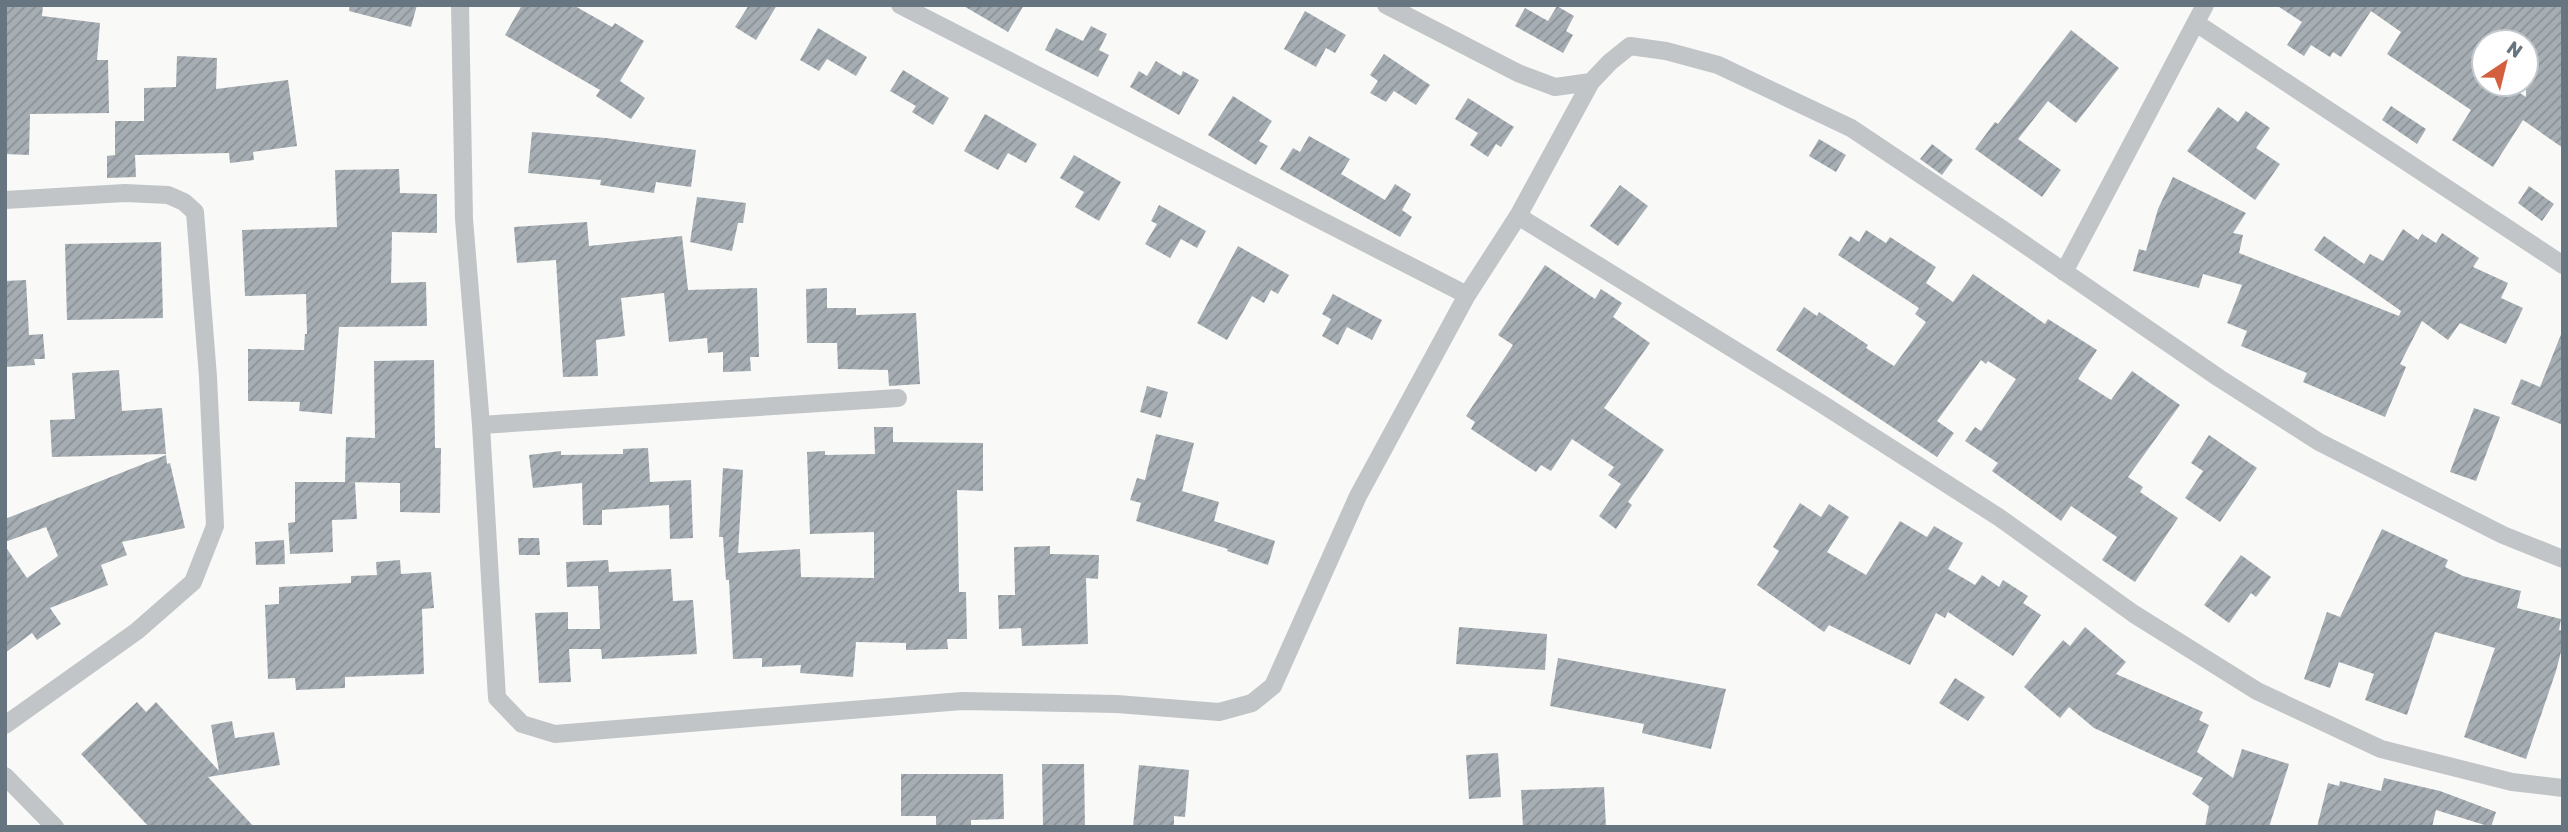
<svg xmlns="http://www.w3.org/2000/svg" width="2568" height="832" viewBox="0 0 2568 832" font-family="Rubik,sans-serif">
<style>
.building{fill:url(#building-hatch);fill-rule:evenodd}
.lines{fill:none;stroke-linecap:round;stroke-linejoin:round}
.street{stroke:#c1c5c8;stroke-width:18}
</style>
<defs>
<pattern id="building-hatch" width="6" height="6" patternUnits="userSpaceOnUse" patternTransform="scale(1.75)"><rect width="6" height="6" fill="#a6aeb3"/><path d="M-1 1l2-2M0 6l6-6M5 7l2-2" fill="none" stroke="#8b9297"/></pattern>
</defs>
<rect width="100%" height="100%" fill="#f9f9f7"/>
<path class="building" d="M5,5H43L42,16L100,23L97,60H108L109,113L30,114L29,155L5,154Z
M350,5H417L411,27L349,11Z
M522,5H573L612,27L615,23L644,41L620,81L645,98L631,119L596,96L600,90L505,35Z
M749,5H777L756,40L735,27Z
M962,5H1024L1008,32Z
M2276,5H2563V148L2523,120L2493,167L2452,140L2471,110L2387,54L2401,32L2371,11L2341,57L2333,52L2330,57L2311,45L2304,56L2287,45L2302,22ZM2484,42H2526V97L2506,84H2484Z
M1557,6L1574,16L1566,31L1573,35L1563,53L1515,26L1525,8L1548,21Z
M1305,11L1346,35L1335,53L1326,48L1316,67L1284,49Z
M1091,26L1107,34L1099,50L1109,55L1098,77L1045,50L1056,28L1083,41Z
M818,28L867,57L856,76L827,59L819,71L800,60Z
M2071,30L2119,68L2076,123L2048,101L2018,139L2061,170L2042,197L1975,149L1995,122L1998,124Z
M1384,54L1430,85L1416,105L1394,91L1386,102L1370,93L1378,81L1370,75Z
M177,56L217,58L216,89L288,80L297,146L253,152L254,160L230,163L229,153L135,155L136,177L107,178V156L115,155V121H144V88L176,87Z
M1156,61L1181,76L1183,71L1199,80L1179,115L1130,87L1139,71L1147,76Z
M903,70L949,98L933,125L912,112L916,106L890,91Z
M1233,96L1272,121L1259,141L1268,146L1256,165L1208,135Z
M1468,98L1514,127L1501,147L1496,144L1488,157L1470,145L1478,133L1455,119Z
M2391,106L2426,129L2417,144L2382,120Z
M2218,107L2238,122L2246,111L2270,128L2256,148L2280,164L2255,200L2187,151Z
M985,114L1037,144L1026,163L1008,153L998,170L964,151Z
M532,132L606,138L696,150L691,187L656,182L654,193L600,185L601,180L528,173Z
M1309,136L1350,159L1341,174L1385,200L1395,184L1411,194L1402,210L1412,217L1400,237L1280,169L1293,148L1300,152Z
M1819,139L1846,155L1836,172L1809,156Z
M1932,144L1953,160L1942,175L1920,159Z
M1074,155L1121,182L1099,221L1075,207L1084,192L1060,178Z
M399,169L400,193L437,194V233L392,232L391,283L426,282L427,326L339,327L332,414L299,411L300,402L248,401V349L304,350L305,334H307L306,294L245,296L242,230L337,227L335,170Z
M2173,177L2246,213L2233,233L2243,235L2239,253L2399,316L2401,311L2314,250L2324,236L2364,264L2370,254L2383,261L2403,229L2418,240L2422,234L2436,243L2442,233L2479,258L2473,267L2508,283L2501,298L2523,308L2506,344L2460,323L2448,340L2422,321L2400,364L2406,367L2385,417L2303,382L2307,373L2241,346L2247,331L2227,323L2242,285L2203,274L2199,288L2133,271L2139,249L2146,251L2158,209Z
M1620,185L1648,206L1618,246L1590,226Z
M2529,186L2554,204L2542,221L2518,203Z
M697,197L746,203L743,223H738L732,251L690,242Z
M1159,205L1206,231L1197,248L1181,239L1170,258L1145,244L1157,224L1151,221Z
M587,222L589,246L682,236L688,290L757,288L759,357H750L751,371L723,372V352L708,353L707,338L669,342L664,293L621,298L625,336L596,340L598,376L563,377L556,260L517,263L514,227Z
M1866,230L1886,243L1890,237L1936,267L1926,283L1953,302L1973,274L2045,324L2048,319L2097,350L2078,379L2111,400L2132,371L2180,405L2128,477L2143,487L2140,492L2178,518L2135,582L2102,560L2117,537L2071,506L2061,521L1992,471L1998,463L1965,441L1975,427L1981,431L2016,379L1988,361L1986,364L1981,360L1937,421L1954,433L1937,457L1776,350L1804,307L1817,316L1819,312L1868,345L1866,348L1894,366L1926,322L1915,314L1919,308L1838,255L1850,236L1859,242Z
M161,242L163,318L67,320L65,244Z
M1238,246L1289,275L1278,294L1271,290L1264,303L1252,296L1227,340L1197,323Z
M1545,265L1595,299L1601,289L1622,303L1613,317L1650,343L1604,408L1664,450L1628,502L1632,505L1616,529L1599,516L1621,484L1608,475L1614,467L1572,439L1551,471L1541,465L1536,472L1471,429L1475,422L1466,416L1513,345L1498,335Z
M26,280L29,335L43,334L45,359H34L35,365L5,367V281Z
M827,288V308H856V315L916,313L920,384L889,386L888,370L838,369L837,343H807L806,289Z
M1333,294L1382,320L1372,340L1347,327L1338,345L1322,336L1331,319L1322,314Z
M2562,332H2563V425L2511,404L2521,379L2540,387Z
M434,360L435,448H441L440,513L400,512V483L345,482L346,437L375,438L374,361Z
M119,370L122,411L162,408L166,454L52,457L50,420L75,419L72,373Z
M1147,386L1168,392L1161,418L1140,412Z
M2474,408L2500,417L2476,481L2450,472Z
M874,427H893V442L983,443V491L957,490L959,592H966L967,639H947L948,649L906,650V643L856,642L853,677L800,673L801,665L762,667V658L733,659L729,580H726L723,537H719L723,468L743,470L738,553L800,549L801,577L874,578V532L810,534L807,452L825,451V455L875,454Z
M1156,434L1194,443L1182,491L1219,502L1214,521L1275,541L1268,565L1227,551L1228,549L1136,521L1141,503L1130,500L1137,478L1145,480Z
M2209,435L2257,468L2220,522L2185,498L2203,471L2191,463Z
M648,448L650,482L691,480L693,538L670,539L669,505L602,510V525H583L582,483L533,488L529,455L561,451V455L623,454V449Z
M166,455L167,464L170,463L185,528L122,542L127,555L101,565L108,585L50,608L61,624L37,640L32,633L5,653V546L27,578L58,556L46,527L5,542V519Z
M295,482H355L357,519L332,520L333,552L290,554L288,523L295,522Z
M1800,503L1821,517L1829,504L1849,517L1827,552L1866,575L1900,521L1927,537L1934,526L1963,543L1948,569L1975,585L1982,575L1999,587L2003,580L2028,596L2023,603L2041,615L2013,656L1948,612L1945,618L1936,613L1910,665L1829,625L1824,632L1757,585L1779,551L1773,547Z
M2382,529L2448,560L2445,567L2463,576L2521,591L2517,608L2561,619L2559,630L2563,631V644L2556,671L2526,759L2464,737L2495,648L2435,632L2407,715L2365,700L2374,674L2339,662L2330,688L2304,679L2327,612L2340,617Z
M518,538H539L540,555H519Z
M284,540L285,564L256,565L255,542Z
M1050,546V554L1099,555L1098,579L1086,578L1088,644L1022,646L1021,628L999,629L998,595H1015L1014,547Z
M2241,555L2271,577L2256,597L2251,593L2229,623L2204,605Z
M400,560L401,574L431,572L434,608L422,609L424,674L345,677V688L296,690L295,678L268,679L265,605L279,604V587L351,583V576L377,575L376,562Z
M608,560L609,572L671,569L673,601L693,600L697,654L602,659L601,649H569L571,682L539,683L535,613L568,612V629H600L598,586L567,587L566,562Z
M1459,627L1547,634L1545,670L1456,664Z
M2085,627L2126,662L2116,674L2203,712L2199,720L2209,725L2197,752L2233,778L2242,749L2289,764L2269,827H2205L2209,806L2192,794L2203,778L2094,728L2069,707L2060,718L2024,687L2063,640L2070,646Z
M1558,658L1726,689L1711,749L1642,733L1644,724L1550,706Z
M1955,678L1985,697L1968,721L1939,703Z
M137,702L146,712L156,702L219,771L211,725L232,721L235,738L274,732L280,765L208,777L254,827H149L81,754Z
M1498,753L1501,797L1469,799L1466,755Z
M1042,764H1084L1085,827H1043Z
M1139,765L1189,770L1185,817L1174,816V827H1133Z
M901,774H1003L1004,819L971,820V827H936V816H901Z
M2384,778L2440,791L2496,812L2491,827L2436,810L2432,827H2317L2328,783L2339,786L2340,781L2381,791Z
M1604,787L1606,827H1523L1521,790Z"/>
<g class="lines">
<path class="street" d="M460,5L464,219L481,425L497,698L522,724L555,734L962,701L1117,704L1219,712L1252,703L1273,686L1358,496L1467,295L1518,216L1591,82L1610,62L1630,46L1666,51L1718,65L1851,128L2005,231L2219,378L2319,442L2503,535L2563,559
M900,5L1467,295
M1386,5L1518,73L1555,87L1591,82
M2196,23L2563,265
M5,200L125,193L168,195L184,202L195,212L208,377L215,526L193,582L137,631L5,725
M1518,216L1822,404L2000,518L2134,614L2257,691L2381,749L2512,782L2563,788
M2064,272L2205,5
M481,425L898,398
M5,776L55,827"/>
</g>
<rect width="2568" height="832" fill="none" stroke="#66757f" stroke-width="14"/>
<g transform="translate(2505 63) rotate(35)"><circle r="33" fill="#ffffff" stroke="#c2c8cc" stroke-width="2"/>
<path d="M0-5L12 26L0 18L-12 26Z" fill="#d35f3e"/>
<text y="-10" font-size="19" font-weight="bold" text-anchor="middle" fill="#66757f">N</text>
</g>
</svg>
